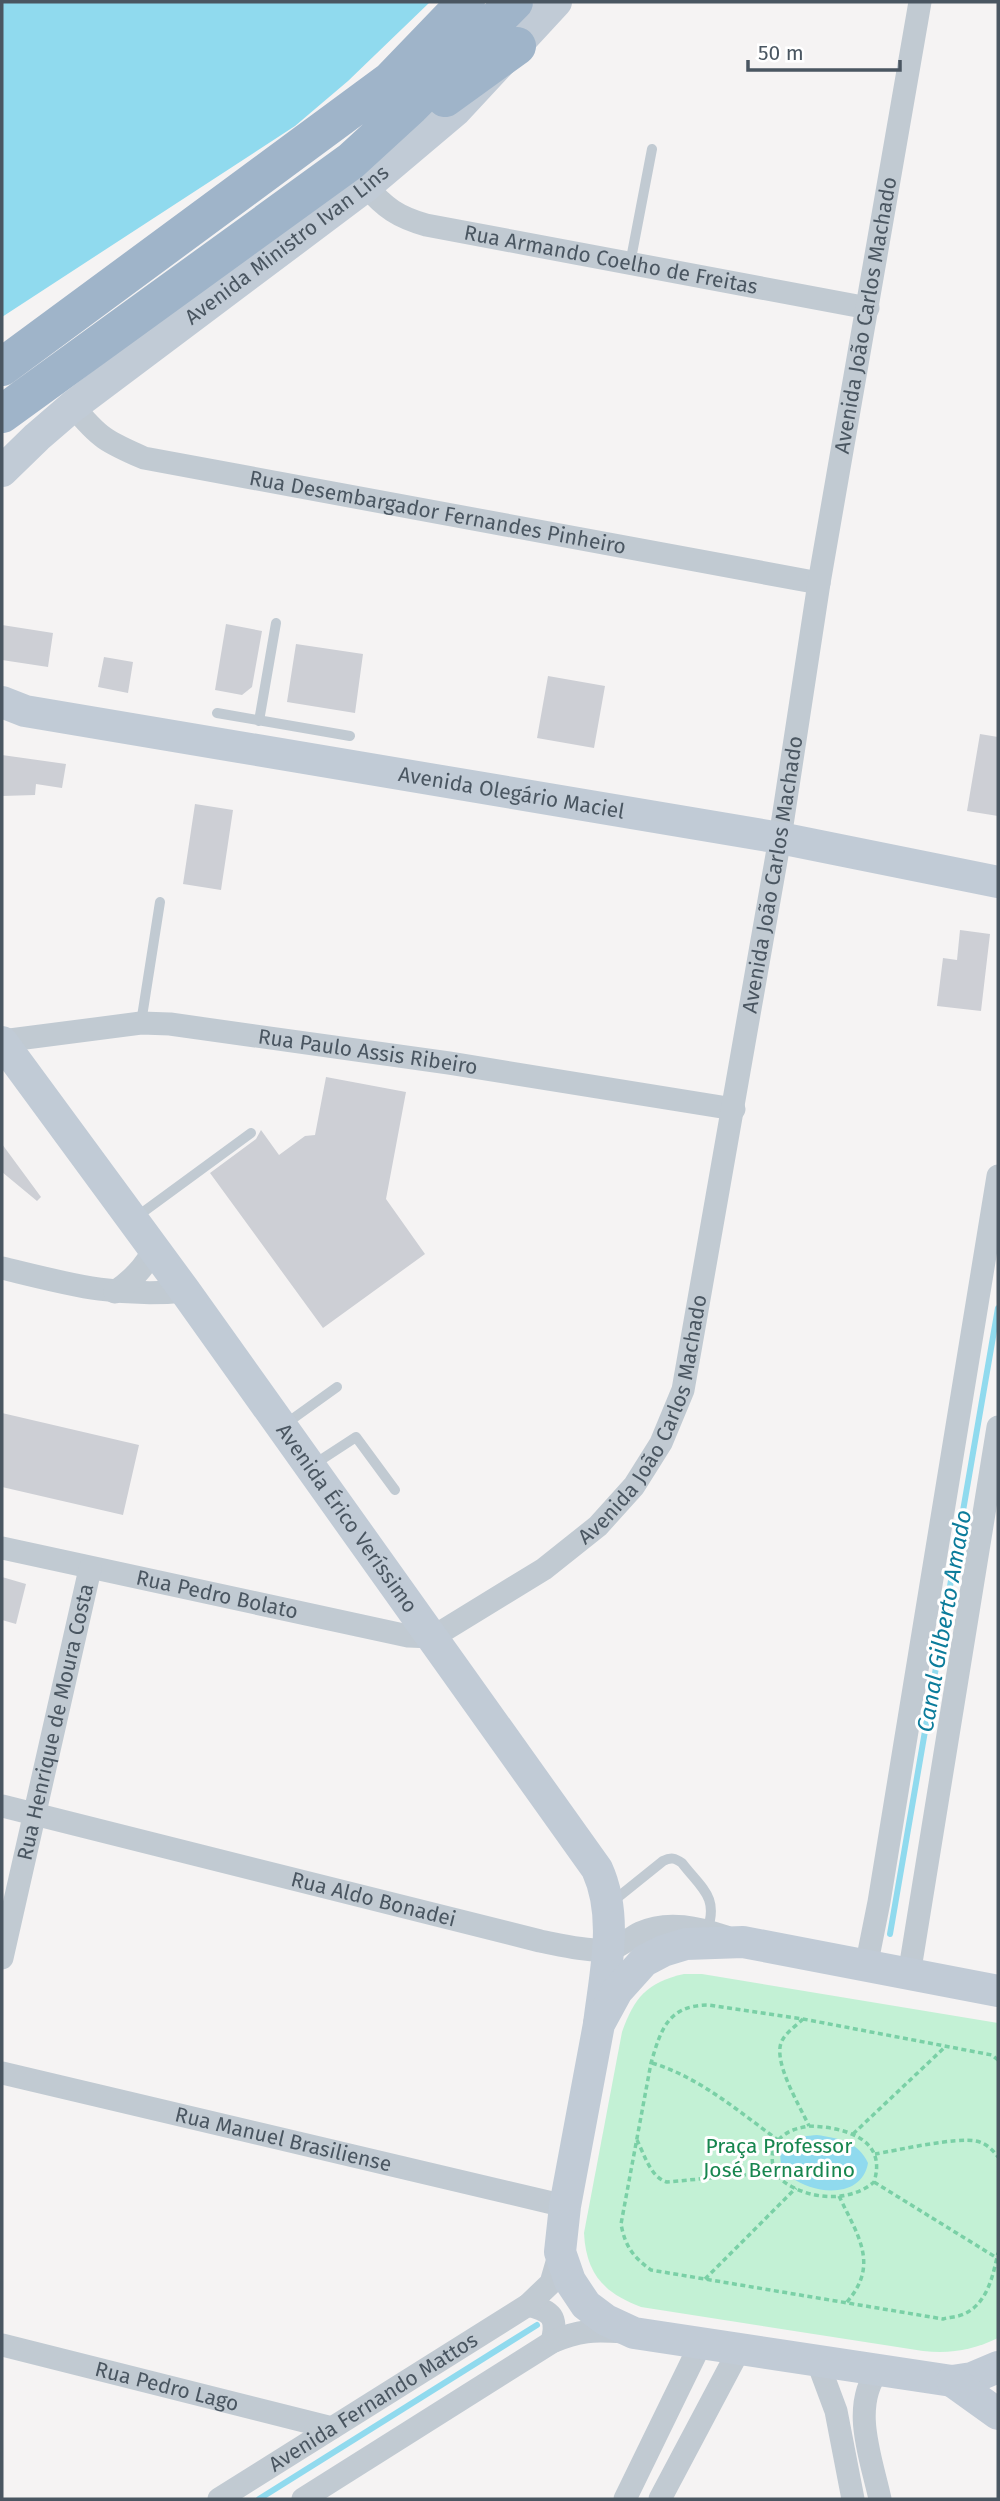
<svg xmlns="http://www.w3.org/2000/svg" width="1000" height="2501" viewBox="0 0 1000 2501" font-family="'Fira Sans',sans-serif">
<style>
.green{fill:#c3f1d5}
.water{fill:#90daee}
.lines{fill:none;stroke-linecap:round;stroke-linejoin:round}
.stream{stroke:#90daee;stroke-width:6}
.building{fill:#cdcfd5}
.path{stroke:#7ad0a6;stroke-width:3.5;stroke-dasharray:5 3.5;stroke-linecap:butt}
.service{stroke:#c1cad2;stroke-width:10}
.minor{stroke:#c1cad2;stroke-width:23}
.secondary{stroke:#c1cbd6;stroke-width:32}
.trunk{stroke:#9fb4c9;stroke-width:38}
.labels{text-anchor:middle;stroke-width:6;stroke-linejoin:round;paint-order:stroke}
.street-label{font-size:21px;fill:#4a5661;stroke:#fff}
.park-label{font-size:21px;fill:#17864f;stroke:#fff}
.water-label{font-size:23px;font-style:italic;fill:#0c7c9b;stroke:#fff}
</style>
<rect width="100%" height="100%" fill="#f5f3f3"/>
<path class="green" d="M684,1974H702L998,2023V2338C973,2350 951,2354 923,2351L641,2307C604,2293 586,2274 584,2233L622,2032C634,1998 647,1982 684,1974Z"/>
<path class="water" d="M2,2H430L348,81L295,126L2,317Z
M817,2135C838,2138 859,2142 868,2163C862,2199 814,2195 791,2177C779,2169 775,2149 790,2141C798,2136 808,2136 817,2135Z"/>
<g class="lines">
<path class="stream" d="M890,1934L998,1308
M259,2499L537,2325"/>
</g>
<path class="building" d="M226,624L262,631L252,687L242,695L215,690Z
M2,625L53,633L48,667L2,660Z
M296,644L363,654L355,713L287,702Z
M104,657L133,662L128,693L98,687Z
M548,676L605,686L594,748L537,738Z
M980,734L998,737V816L967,811Z
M2,755L66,764L62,788L36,784L35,795L2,796Z
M195,804L233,810L221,890L183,884Z
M960,930L990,934L981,1011L937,1006L943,958L957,960Z
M326,1077L406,1092L386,1199L425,1254L323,1328L210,1173L256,1139L261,1130L279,1155L305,1136L315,1135Z
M2,1144L41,1197L37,1201L2,1172Z
M2,1413L139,1445L123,1515L2,1487Z
M2,1577L26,1584L16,1624L2,1620Z"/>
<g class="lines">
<path class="path" d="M803,2019C797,2025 788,2031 783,2039C770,2058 800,2106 809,2126
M998,2060L992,2055L803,2019L709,2005C668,2005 661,2029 651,2063L621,2224C625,2246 633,2257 651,2270L943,2319C949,2317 958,2317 964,2314C988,2303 993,2275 998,2253
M652,2063C699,2077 738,2111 778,2140
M809,2126C843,2127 888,2138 874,2182C850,2203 808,2200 783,2181C768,2170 769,2145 784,2135C792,2129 800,2128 809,2126Z
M853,2134L945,2047
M637,2140C644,2154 651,2178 667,2182L775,2172
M875,2154C898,2150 956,2137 976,2141C986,2143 993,2150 998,2157
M874,2182L997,2258
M839,2196C858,2236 880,2265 846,2303
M705,2279L796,2188"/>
<path class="service" d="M630,264L652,149
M217,713L350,736
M259,721L276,623
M141,1023L160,902
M135,1218L251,1133
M284,1425L337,1387
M313,1465L356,1437L395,1490
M612,1902L663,1861C671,1857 675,1858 682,1863C702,1889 719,1897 707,1931"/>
<g class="minor">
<path id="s1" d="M366,186C385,208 398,217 426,225L868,308"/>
<path id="s2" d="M73,406C99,438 107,442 144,458L819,583"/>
<path id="s3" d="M2,1041L141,1023L170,1024L449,1063L734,1109"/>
<path d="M2,1268C68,1284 116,1298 185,1291"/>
<path d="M115,1292C132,1280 144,1268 154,1249"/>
<path id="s4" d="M2,1548L408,1636L433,1637L544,1569L598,1526L634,1486L661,1443L683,1390L780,838L819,583L920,2"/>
<path id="s5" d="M2,1806L540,1941C561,1945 584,1951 606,1950C617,1949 630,1938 640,1933C668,1920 699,1928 726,1937"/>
<path id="s6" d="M2,1958L90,1569"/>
<path d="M866,1967L879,1902L998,1176"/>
<path d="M909,1975L998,1427"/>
<path id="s7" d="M2,2073L565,2206"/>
<path d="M528,2305C552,2311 558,2317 552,2342"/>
<path id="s8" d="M2,2345L332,2428"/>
<path d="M817,2360L836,2411L853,2499"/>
<path d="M879,2369C850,2406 871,2457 880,2499"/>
<path id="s9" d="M219,2499L528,2305L551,2283L560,2252"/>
<path d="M303,2499L552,2342C579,2330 594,2330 623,2332"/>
<path d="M625,2499L701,2343"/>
<path d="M660,2499L739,2350"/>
</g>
<g class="secondary">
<path id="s10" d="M2,471L37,437L73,406L366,186L456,110L556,2"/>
<path id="s11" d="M2,702L25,711L780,838L998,882"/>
<path id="s12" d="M2,1042L185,1291L597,1869C619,1917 605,1973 599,2024"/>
<path d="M998,1991L743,1942L686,1944L663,1951L644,1961L617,1991L599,2024L565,2206L560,2252L570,2281L586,2305L606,2320L634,2333L952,2381L972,2378L998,2367"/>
<path d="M952,2381L998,2414"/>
</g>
<path class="trunk" d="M445,98L517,46
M2,367L391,80L466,2
M2,414L351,161L411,106L514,2"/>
</g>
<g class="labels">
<g class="street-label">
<text dy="7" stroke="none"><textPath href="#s10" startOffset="364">Avenida Ministro Ivan Lins</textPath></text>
<text dy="7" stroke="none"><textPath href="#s1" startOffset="261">Rua Armando Coelho de Freitas</textPath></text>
<text dy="7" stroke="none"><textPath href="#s4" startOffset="1892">Avenida João Carlos Machado</textPath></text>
<text dy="7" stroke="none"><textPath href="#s2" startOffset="388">Rua Desembargador Fernandes Pinheiro</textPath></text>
<text dy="7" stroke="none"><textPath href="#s11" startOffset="518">Avenida Olegário Maciel</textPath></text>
<text dy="7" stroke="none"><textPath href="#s4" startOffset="1325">Avenida João Carlos Machado</textPath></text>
<text dy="7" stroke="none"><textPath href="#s3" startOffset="369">Rua Paulo Assis Ribeiro</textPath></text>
<text dy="7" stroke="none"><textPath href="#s4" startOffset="758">Avenida João Carlos Machado</textPath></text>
<text dy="7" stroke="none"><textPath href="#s12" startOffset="588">Avenida Érico Veríssimo</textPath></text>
<text dy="7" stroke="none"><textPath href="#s4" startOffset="220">Rua Pedro Bolato</textPath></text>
<text dy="7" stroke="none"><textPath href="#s6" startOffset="242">Rua Henrique de Moura Costa</textPath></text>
<text dy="7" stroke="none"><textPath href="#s5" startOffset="383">Rua Aldo Bonadei</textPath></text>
<text dy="7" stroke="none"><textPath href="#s7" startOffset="289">Rua Manuel Brasiliense</textPath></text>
<text dy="7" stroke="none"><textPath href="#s8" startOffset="170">Rua Pedro Lago</textPath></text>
<text dy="7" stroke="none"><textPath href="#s9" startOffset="182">Avenida Fernando Mattos</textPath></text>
</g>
<g class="park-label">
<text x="779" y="2153">Praça Professor<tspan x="779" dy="24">José Bernardino</tspan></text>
</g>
<g class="water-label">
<text transform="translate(944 1621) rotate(-80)" y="8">Canal Gilberto Amado</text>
</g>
</g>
<rect width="1000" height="2501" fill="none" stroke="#4a5661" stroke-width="7"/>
<path d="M748 60v10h152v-10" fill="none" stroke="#4a5661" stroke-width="3.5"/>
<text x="758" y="60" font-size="21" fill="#4a5661" stroke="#ffffff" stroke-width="5" paint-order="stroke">50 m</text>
</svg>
